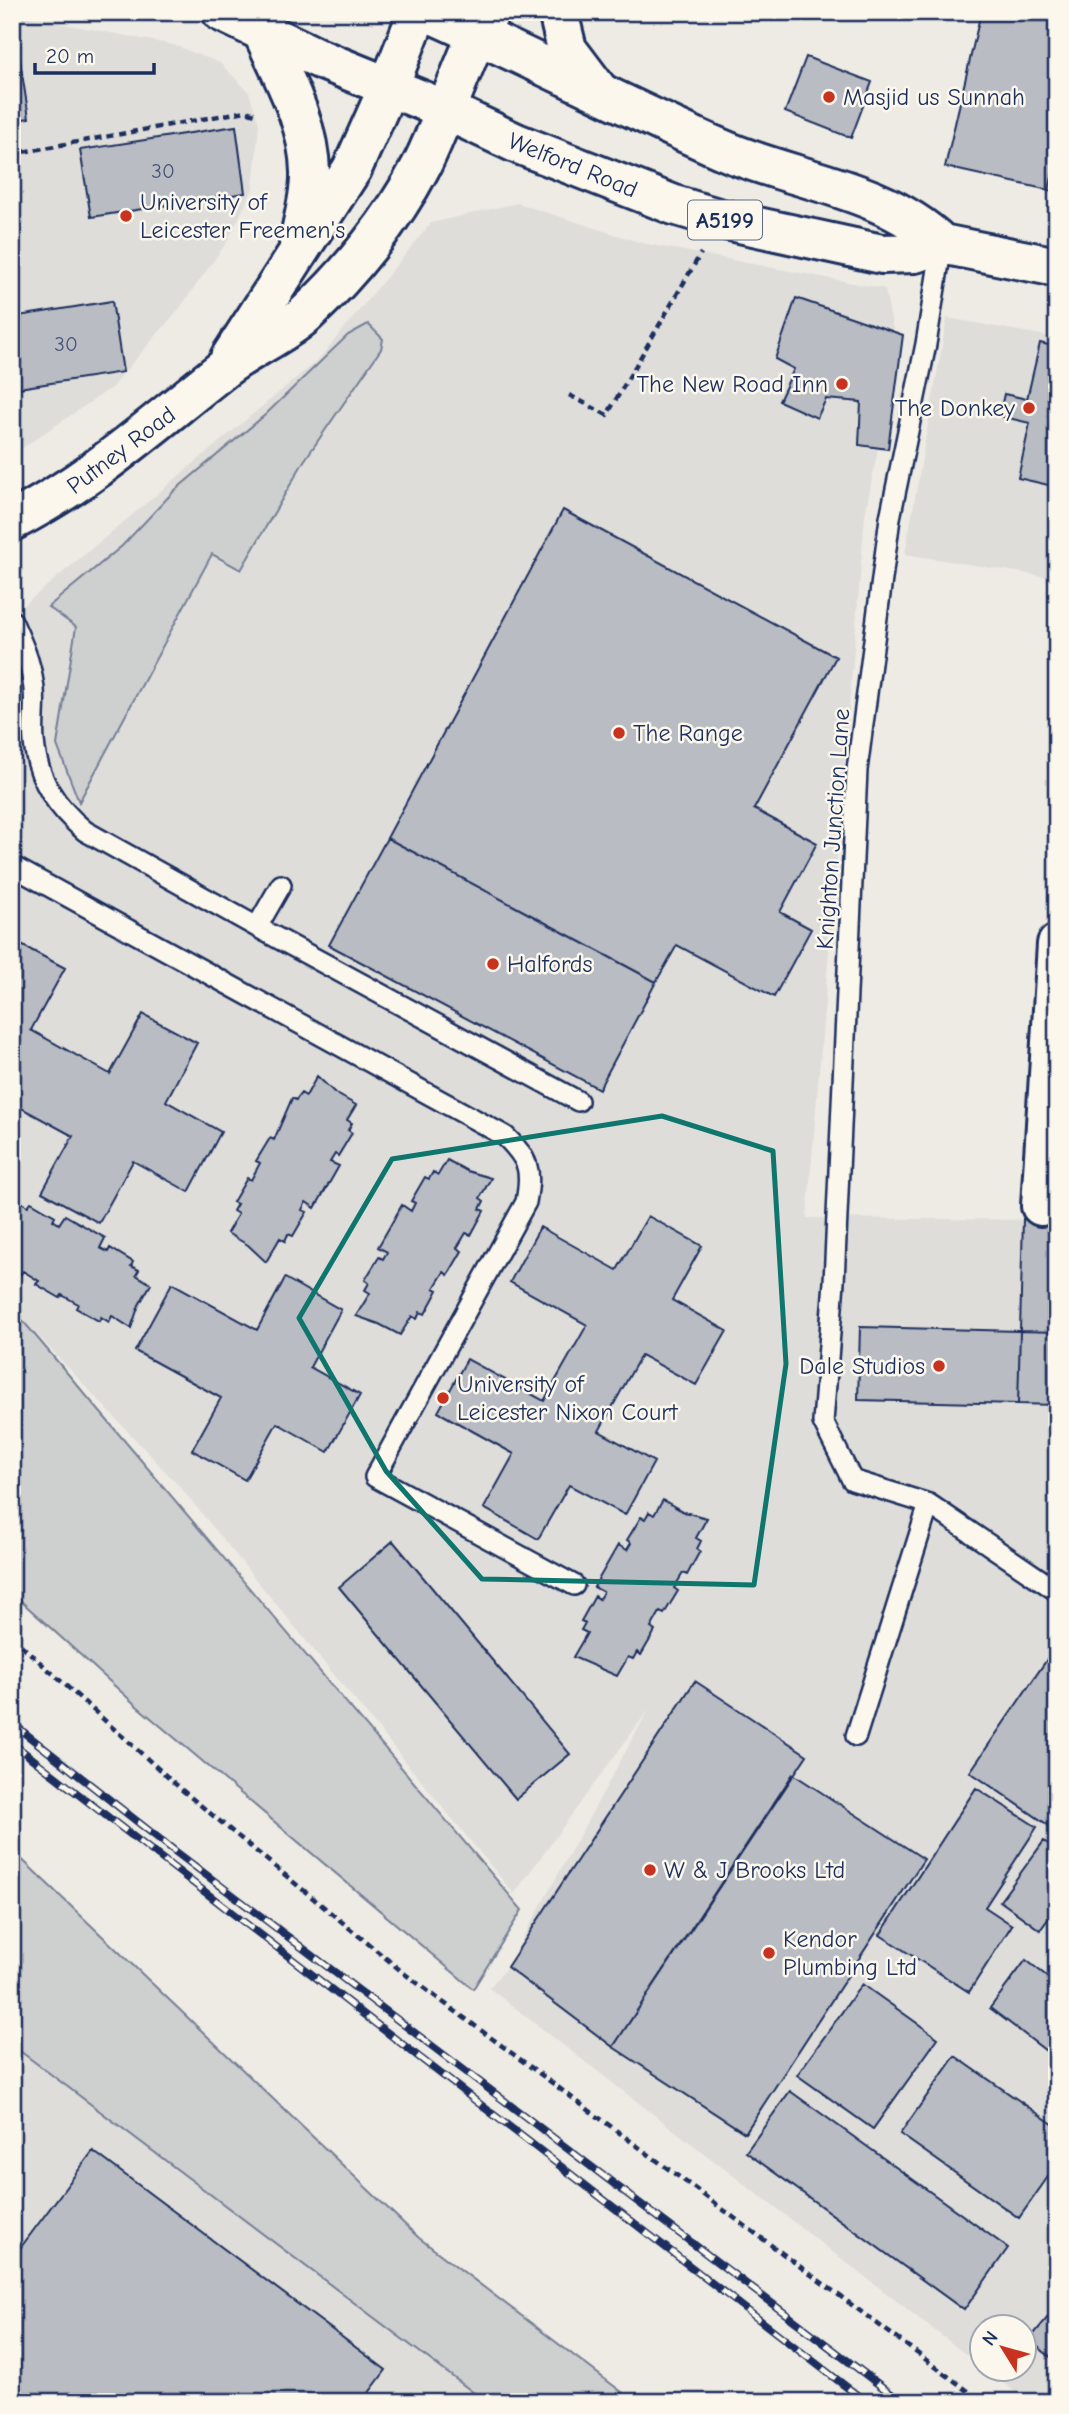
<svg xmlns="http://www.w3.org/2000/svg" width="1069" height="2414" viewBox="0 0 1069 2414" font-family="'Comic Neue',sans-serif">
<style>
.built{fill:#deddda}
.green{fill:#cecfcf;stroke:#747f96;stroke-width:2}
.building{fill:#b9bcc3;stroke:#1b2f5e;stroke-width:2}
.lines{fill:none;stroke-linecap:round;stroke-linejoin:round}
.service-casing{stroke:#1b2f5e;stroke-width:24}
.minor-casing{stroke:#1b2f5e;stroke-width:44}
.tertiary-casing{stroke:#1b2f5e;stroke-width:44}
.secondary-casing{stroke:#1b2f5e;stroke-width:44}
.primary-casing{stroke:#1b2f5e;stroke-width:44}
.path{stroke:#1b2f5e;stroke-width:4.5;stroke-dasharray:7 5;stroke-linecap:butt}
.service{stroke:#fbf7ec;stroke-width:19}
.minor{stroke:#fbf7ec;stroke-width:38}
.tertiary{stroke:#fbf7ec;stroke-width:38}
.secondary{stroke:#fbf7ec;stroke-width:38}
.primary{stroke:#fbf7ec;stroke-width:38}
.rail-casing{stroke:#1b2f5e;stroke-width:8}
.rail{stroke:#fbf7ec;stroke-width:5;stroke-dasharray:16;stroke-linecap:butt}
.marked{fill:none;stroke:#0f766e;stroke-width:5;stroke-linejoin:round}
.poi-dot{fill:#c8321e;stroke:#fbf7ec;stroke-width:2.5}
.labels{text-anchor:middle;stroke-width:5;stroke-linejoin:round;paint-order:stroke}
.number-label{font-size:21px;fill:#425277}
.shield{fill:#fbf7ec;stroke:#5e6b89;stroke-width:2}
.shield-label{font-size:23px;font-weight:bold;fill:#1b2f5e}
.poi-label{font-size:24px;fill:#1b2f5e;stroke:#fbf7ec;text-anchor:start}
.street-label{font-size:24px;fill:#1b2f5e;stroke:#fbf7ec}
</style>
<rect width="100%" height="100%" fill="#eeebe4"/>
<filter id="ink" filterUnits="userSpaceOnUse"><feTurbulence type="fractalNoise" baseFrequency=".0143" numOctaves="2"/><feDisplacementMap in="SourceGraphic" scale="14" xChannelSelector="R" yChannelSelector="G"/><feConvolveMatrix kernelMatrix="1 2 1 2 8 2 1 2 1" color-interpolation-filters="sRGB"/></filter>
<g filter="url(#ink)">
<path class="built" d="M12,14L174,45L220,63L249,92L259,124L253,189L227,242L179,309L111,388L12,455Z
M517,203L642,243L885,289L897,351L865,515L807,1218L1057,1220V2402H1028L985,2369L1024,2368V2326H982L981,2366L489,1988L507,1967L649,1709L514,1894L180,1487L12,1308V615L319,359L431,223Z
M947,318L1057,338V557L1053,578L905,554Z
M12,2045L486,2402H12Z"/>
<path class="green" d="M368,324L383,339L381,349L304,461L241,570L212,554L79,802L57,745L76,627L48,607L122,546L174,491L265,415L348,335Z
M12,1308L522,1910L473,1989L138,1707L12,1593Z
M12,1850L419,2238L635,2402H486L12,2045Z"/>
<path class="building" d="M981,12H1057V155L1049,190L945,167Z
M18,48L29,118L12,121V49Z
M806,57L872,82L851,138L785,112Z
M236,126L245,193L91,217L80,150Z
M1057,155V192L1049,190Z
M796,298L903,335L888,449L859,445L861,402L826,399L817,418L779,401L794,369L775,359Z
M112,301L123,372L12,389V317Z
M1040,343L1057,347V487L1018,478L1030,423L999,416L1004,394L1027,399Z
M563,510L836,657L754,809L817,843L780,912L811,929L774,997L677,945L656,982L387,838Z
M387,838L656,982L599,1089L329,945Z
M12,940L65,968L31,1030L110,1074L143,1014L197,1043L166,1101L221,1132L189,1192L133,1161L99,1223L42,1192L73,1136L12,1103Z
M317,1076L335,1093L356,1105L347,1120L352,1123L348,1130L352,1133L338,1156L335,1154L330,1162L339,1166L315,1208L306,1202L302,1210L307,1212L293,1236L288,1234L285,1241L280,1238L266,1262L248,1245L227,1233L238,1214L233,1211L237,1204L233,1202L247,1178L251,1180L260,1163L256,1161L270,1138L274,1140L292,1098L296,1100L301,1093L306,1096Z
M447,1160L467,1171L491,1178L480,1198L484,1201L480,1209L484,1211L471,1235L466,1233L457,1248L462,1251L448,1275L444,1272L434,1288L438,1290L425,1314L420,1312L417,1319L412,1316L400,1335L379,1324L356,1316L370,1293L365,1290L369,1283L365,1280L379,1257L383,1259L387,1252L378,1247L402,1205L411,1211L415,1203L411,1201L425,1177L429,1179L433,1172L438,1175Z
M21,1202L28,1206L31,1202L55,1216L53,1220L59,1224L65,1215L105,1238L100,1248L108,1252L110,1248L133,1262L131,1266L139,1270L136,1275L151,1284L139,1305L131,1328L112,1316L109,1322L101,1317L99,1321L76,1308L78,1304L62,1295L60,1298L36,1284L39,1281L23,1271L20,1275L12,1271V1203L19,1207Z
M648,1216L702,1246L672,1300L727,1331L696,1385L641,1355L599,1431L654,1462L625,1515L569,1485L538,1539L484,1508L514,1454L438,1412L467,1359L544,1401L587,1325L510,1282L540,1227L617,1270Z
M1023,1219L1057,1220V1332L1020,1331Z
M285,1278L341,1310L310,1367L360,1395L328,1452L277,1423L245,1480L192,1450L221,1398L135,1351L172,1283L257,1330Z
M860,1327L1020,1331L1018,1404L858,1400Z
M1020,1331L1057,1332V1405L1018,1404Z
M663,1500L684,1512L707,1518L696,1538L701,1541L697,1549L700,1551L687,1575L683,1573L674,1588L678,1591L664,1614L660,1612L651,1628L655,1631L641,1655L637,1652L633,1659L628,1657L617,1676L573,1657L587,1633L581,1630L585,1623L581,1621L595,1596L599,1599L603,1592L594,1587L618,1545L627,1550L631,1543L627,1540L641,1517L645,1519L649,1512L654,1515Z
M393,1541L570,1754L516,1799L339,1587Z
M1048,1658L1057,1664V1831L970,1772Z
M695,1681L807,1755L613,2047L507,1967Z
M793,1774L924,1859L745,2133L613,2047Z
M976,1788L1037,1827L985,1907L1012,1925L969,1992L880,1935Z
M1044,1841L1057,1850V1907L1040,1930L1000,1901Z
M1026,1960L1057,1984L1054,2057L990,2008Z
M862,1984L938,2038L873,2129L797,2075Z
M955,2056L1057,2127V2164L1019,2218L900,2134Z
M790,2091L1008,2248L964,2310L746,2152Z
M93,2151L386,2370L362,2402H12V2259Z
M1057,2306V2362L1029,2340Z"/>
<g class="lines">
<g class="service-casing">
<path id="service" d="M942,244L926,344L890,518L857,770L834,1282L823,1422L852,1480L929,1504L1057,1591
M12,621C21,641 30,660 33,682C37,701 32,721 34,741C37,779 56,807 85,831L257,927L281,885
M12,866L505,1136C529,1160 532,1169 526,1202L375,1477L574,1585
M257,927L578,1101
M856,1736L929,1504"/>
</g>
<g class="minor-casing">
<path id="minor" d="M1041,1206L1057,944"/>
</g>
<g class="tertiary-casing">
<path id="tertiary" d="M261,28C281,75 309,120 310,172C311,195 303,220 299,242
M230,358L352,169L389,86
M12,521C91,481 153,424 222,370C248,349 282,336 306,314C349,274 393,220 420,168C430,150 437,129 446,110"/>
</g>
<g class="secondary-casing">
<path id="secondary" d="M558,12L567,49L598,90
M389,86L418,12
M446,110L477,34L490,12"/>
</g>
<g class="primary-casing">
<path id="primary" d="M222,12L320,59L446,110L516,143L674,205L721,219L882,254L915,253L942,244L1057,267
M428,12C526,55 621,105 719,148C793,181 880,186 942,244"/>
</g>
<path class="path" d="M12,154L246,111L255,114
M569,395L607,415L701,253
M12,1637L182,1790L405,1974L983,2402"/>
<use href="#service" class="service"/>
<use href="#minor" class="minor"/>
<use href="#tertiary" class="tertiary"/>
<use href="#secondary" class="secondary"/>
<use href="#primary" class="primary"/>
<g class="rail-casing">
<path id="rail" d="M12,1723L176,1852L902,2402
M12,1743L866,2402"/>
</g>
<use href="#rail" class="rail"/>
</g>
</g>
<path class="marked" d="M662,1116L773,1151L786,1364L754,1585L482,1579L386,1471L299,1318L392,1159Z"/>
<g class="poi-dot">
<circle cx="829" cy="97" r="7"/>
<circle cx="126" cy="216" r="7"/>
<circle cx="842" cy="384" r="7"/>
<circle cx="1029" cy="408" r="7"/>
<circle cx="619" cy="733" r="7"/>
<circle cx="493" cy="964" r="7"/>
<circle cx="939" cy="1366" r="7"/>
<circle cx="443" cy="1398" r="7"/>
<circle cx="650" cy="1870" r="7"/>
<circle cx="769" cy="1953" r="7"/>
</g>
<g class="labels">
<g class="number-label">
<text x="163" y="178">30</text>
<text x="66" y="351">30</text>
</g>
<rect class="shield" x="688" y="200.5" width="74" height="39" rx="5"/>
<g class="shield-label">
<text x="725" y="228">A5199</text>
</g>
<g class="poi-label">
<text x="843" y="105">Masjid us Sunnah</text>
<text x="140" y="210">University of<tspan x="140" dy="28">Leicester Freemen's</tspan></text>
<text x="828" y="392" text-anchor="end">The New Road Inn</text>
<text x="1015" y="416" text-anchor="end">The Donkey</text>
<text x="633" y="741">The Range</text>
<text x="507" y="972">Halfords</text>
<text x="925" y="1374" text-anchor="end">Dale Studios</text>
<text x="457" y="1392">University of<tspan x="457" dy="28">Leicester Nixon Court</tspan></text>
<text x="664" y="1878">W &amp; J Brooks Ltd</text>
<text x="783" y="1947">Kendor<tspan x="783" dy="28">Plumbing Ltd</tspan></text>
</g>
<g class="street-label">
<text transform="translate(573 165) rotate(22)" y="8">Welford Road</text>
<text transform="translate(121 450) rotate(-37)" y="8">Putney Road</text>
<text transform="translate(833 829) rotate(-86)" y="8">Knighton Junction Lane</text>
</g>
</g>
<rect width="1069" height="2414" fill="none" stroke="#fbf7ec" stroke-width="42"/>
<rect x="21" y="21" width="1027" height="2372" fill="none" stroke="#1b2f5e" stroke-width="2.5" filter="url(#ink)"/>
<g transform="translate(1003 2348) rotate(307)"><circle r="33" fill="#fbf7ec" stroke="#a1a7b3" stroke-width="2"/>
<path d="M0-5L12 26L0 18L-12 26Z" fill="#c8321e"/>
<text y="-10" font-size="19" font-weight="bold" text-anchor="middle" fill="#1b2f5e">N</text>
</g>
<path d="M35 63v10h119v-10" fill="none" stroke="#1b2f5e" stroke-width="3.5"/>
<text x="46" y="63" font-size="21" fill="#1b2f5e" stroke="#fbf7ec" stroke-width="5" paint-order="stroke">20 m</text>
</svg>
